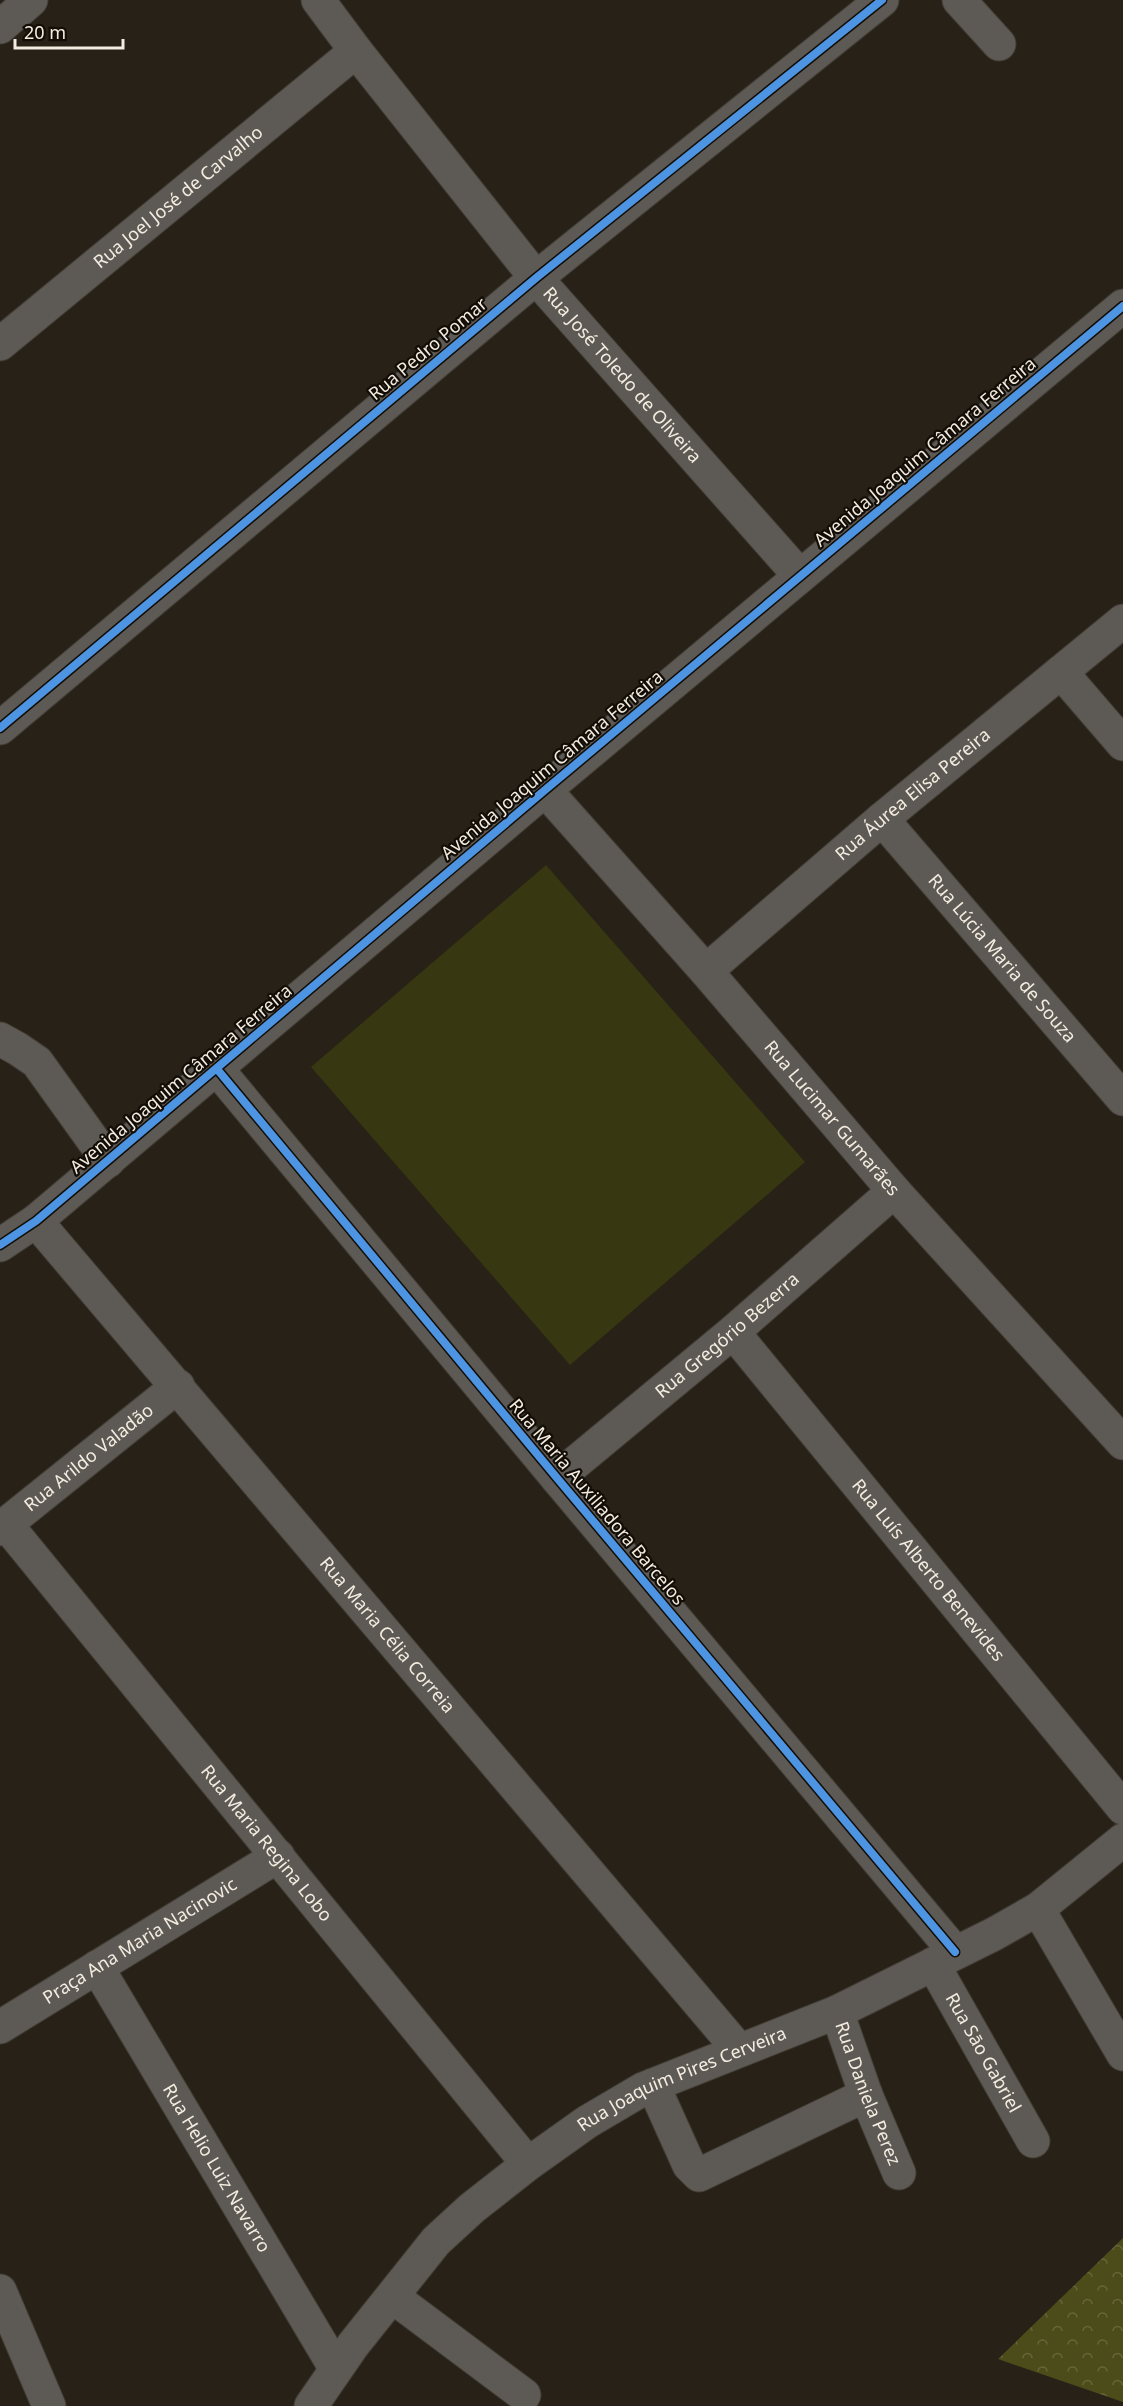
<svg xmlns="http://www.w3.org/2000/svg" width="1123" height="2406" viewBox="0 0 1123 2406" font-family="'Noto Sans',sans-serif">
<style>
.forest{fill:url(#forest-crowns)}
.garden{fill:#373711}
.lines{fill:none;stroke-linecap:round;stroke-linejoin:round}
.minor-casing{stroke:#423d35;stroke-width:35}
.minor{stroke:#5d5a55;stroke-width:33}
.cycleway-casing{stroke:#120d06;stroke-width:11}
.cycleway{stroke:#4d94e3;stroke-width:8}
.labels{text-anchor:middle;stroke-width:4.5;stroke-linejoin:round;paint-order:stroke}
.street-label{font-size:18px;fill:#f4ece0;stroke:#120d06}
</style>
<defs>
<pattern id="forest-crowns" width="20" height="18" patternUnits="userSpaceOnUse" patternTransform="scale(1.5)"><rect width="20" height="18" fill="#4b4c1a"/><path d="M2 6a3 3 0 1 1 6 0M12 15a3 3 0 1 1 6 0" fill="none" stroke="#66663b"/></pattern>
</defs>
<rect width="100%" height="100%" fill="#272117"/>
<path class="forest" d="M1123,2238V2402L998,2359Z"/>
<path class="garden" d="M546,865L805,1162L570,1365L311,1067Z"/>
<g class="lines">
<g class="minor-casing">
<g id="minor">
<path id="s1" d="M318,0L356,51L536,278L800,576"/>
<path d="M959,0L999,44"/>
<path d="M0,27L31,0"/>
<path id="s2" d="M0,344L356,51"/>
<path d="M1061,672L1123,744"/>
<path d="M0,728L536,278L882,0"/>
<path id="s3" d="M545,790L706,971L894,1191L1123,1443"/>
<path id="s4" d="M882,819L1123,1099"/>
<path id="s5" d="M706,971L882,819L1123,621"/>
<path d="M0,1039L18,1049L37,1062L108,1161"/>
<path d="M217,1069L557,1478L955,1952"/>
<path id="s6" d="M36,1221L739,2050"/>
<path d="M0,1245L36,1221L545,790L1123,306"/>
<path id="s7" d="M733,1332L1123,1808"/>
<path id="s8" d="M557,1478L733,1332L894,1191"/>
<path id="s9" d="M6,1524L528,2164"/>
<path id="s10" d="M0,1529L178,1386"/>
<path d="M1038,1909L1123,2054"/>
<path id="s11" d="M933,1964L1033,2141"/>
<path id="s12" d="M97,1967L336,2369"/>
<path id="s13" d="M837,2012L866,2095L899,2173"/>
<path id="s14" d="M0,2027L278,1856"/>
<path d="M653,2085L689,2165L699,2175L866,2095"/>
<path d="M0,2291L49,2406"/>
<path d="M393,2297L524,2395"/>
<path id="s15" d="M311,2406L353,2345L436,2241L472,2208L528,2164L587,2122L643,2089L837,2012L994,1934L1038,1909L1123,1840"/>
</g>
</g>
<use href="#minor" class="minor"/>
<g class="cycleway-casing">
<path id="cycleway" d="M0,728L536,278L882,0
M217,1069L557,1478L955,1952
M0,1245L36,1221L545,790L1123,306"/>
</g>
<use href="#cycleway" class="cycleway"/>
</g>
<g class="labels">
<g class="street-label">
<text dy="6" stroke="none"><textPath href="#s2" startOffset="231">Rua Joel José de Carvalho</textPath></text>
<text transform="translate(428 349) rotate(-40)" y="6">Rua Pedro Pomar</text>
<text dy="6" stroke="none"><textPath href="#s1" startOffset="483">Rua José Toledo de Oliveira</textPath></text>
<text transform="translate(925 452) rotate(-40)" y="6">Avenida Joaquim Câmara Ferreira</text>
<text transform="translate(552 765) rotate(-40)" y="6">Avenida Joaquim Câmara Ferreira</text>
<text dy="6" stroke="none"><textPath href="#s5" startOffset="272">Rua Áurea Elisa Pereira</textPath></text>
<text dy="6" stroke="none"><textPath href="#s4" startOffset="184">Rua Lúcia Maria de Souza</textPath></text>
<text transform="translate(181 1079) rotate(-40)" y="6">Avenida Joaquim Câmara Ferreira</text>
<text dy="6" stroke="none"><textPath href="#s3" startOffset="436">Rua Lucimar Gumarães</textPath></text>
<text dy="6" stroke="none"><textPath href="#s8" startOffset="222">Rua Gregório Bezerra</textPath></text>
<text dy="6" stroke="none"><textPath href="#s10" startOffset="114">Rua Arildo Valadão</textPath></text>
<text transform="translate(597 1502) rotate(50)" y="6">Rua Maria Auxiliadora Barcelos</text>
<text dy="6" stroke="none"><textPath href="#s7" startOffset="308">Rua Luís Alberto Benevides</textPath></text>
<text dy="6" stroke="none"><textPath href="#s6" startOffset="543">Rua Maria Célia Correia</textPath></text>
<text dy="6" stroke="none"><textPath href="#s9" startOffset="412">Rua Maria Regina Lobo</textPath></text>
<text dy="6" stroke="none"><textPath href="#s14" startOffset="164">Praça Ana Maria Nacinovic</textPath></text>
<text dy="6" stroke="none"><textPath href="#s11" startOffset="102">Rua Sāo Gabriel</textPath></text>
<text dy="6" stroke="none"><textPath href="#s15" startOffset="504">Rua Joaquim Pires Cerveira</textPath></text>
<text dy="6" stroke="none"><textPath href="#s13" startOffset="87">Rua Daniela Perez</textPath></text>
<text dy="6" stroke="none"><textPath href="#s12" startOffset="234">Rua Helio Luiz Navarro</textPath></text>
</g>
</g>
<path d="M15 39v9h108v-9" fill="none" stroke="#f4ece0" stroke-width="3"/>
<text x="24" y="39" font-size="18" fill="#f4ece0" stroke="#120d06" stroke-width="4.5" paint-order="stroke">20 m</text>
</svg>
